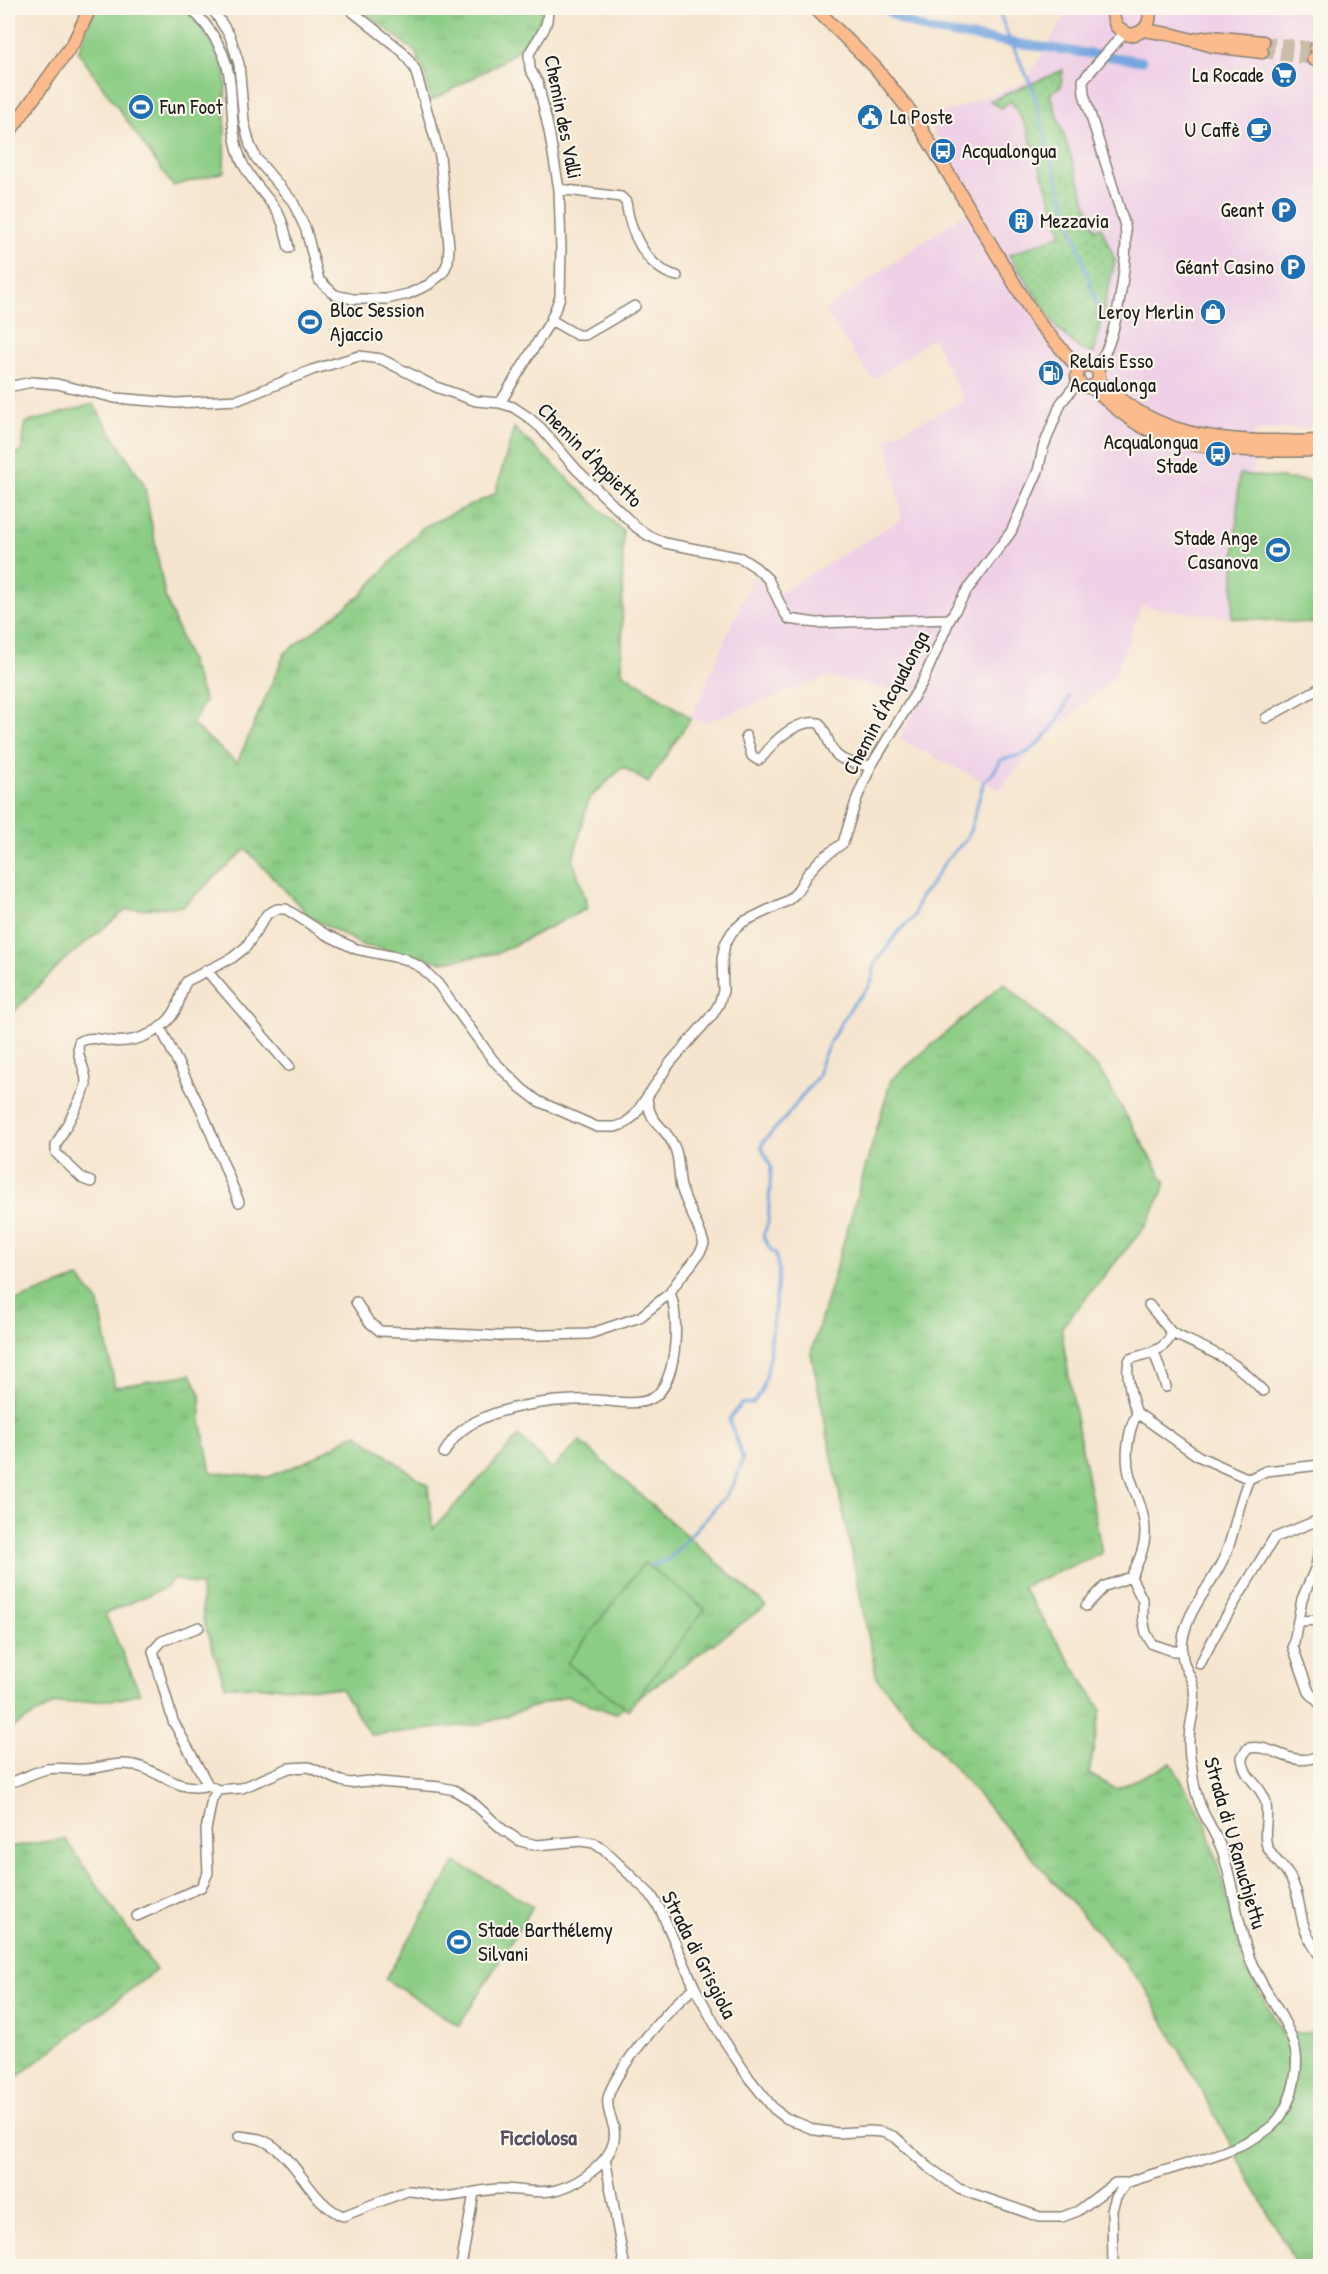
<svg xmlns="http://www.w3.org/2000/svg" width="1328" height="2274" viewBox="0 0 1328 2274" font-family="'Patrick Hand',sans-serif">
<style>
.built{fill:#efd0e6}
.grass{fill:url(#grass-tufts);stroke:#547450;stroke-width:1.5}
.park{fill:url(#park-dots);stroke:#547450;stroke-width:1.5}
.pitch{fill:#8ccd85;stroke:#547450;stroke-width:1.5}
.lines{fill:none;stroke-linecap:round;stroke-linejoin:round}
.stream{stroke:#76a6e0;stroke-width:3}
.canal{stroke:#76a6e0;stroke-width:9}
.major-tunnel{stroke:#cabdaa;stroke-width:12;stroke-dasharray:12 6;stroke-linecap:butt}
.minor-casing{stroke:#898075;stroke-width:12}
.major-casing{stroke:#898075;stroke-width:15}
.minor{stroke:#fff;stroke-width:9}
.major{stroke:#fbbb8c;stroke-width:12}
.labels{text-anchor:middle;stroke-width:4.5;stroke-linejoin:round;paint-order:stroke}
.poi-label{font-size:21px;fill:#1c1c1c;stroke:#fbf7ec;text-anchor:end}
.street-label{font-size:21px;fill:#1c1c1c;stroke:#fbf7ec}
.neighbourhood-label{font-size:22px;font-weight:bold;fill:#574f60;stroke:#fbf7ec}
</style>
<defs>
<pattern id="grass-tufts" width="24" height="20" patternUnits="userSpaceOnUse" patternTransform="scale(1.5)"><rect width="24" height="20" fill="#8ccd85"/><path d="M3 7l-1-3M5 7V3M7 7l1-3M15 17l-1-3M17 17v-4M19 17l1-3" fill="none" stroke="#78af72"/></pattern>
<pattern id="park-dots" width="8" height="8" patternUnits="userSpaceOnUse" patternTransform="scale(1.5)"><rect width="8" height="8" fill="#8ccd85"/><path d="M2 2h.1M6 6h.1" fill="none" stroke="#78af72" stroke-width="1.8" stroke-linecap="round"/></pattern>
</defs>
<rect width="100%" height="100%" fill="#fbf7ec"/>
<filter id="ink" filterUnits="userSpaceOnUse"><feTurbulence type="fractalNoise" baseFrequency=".0167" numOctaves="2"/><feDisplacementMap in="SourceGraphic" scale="12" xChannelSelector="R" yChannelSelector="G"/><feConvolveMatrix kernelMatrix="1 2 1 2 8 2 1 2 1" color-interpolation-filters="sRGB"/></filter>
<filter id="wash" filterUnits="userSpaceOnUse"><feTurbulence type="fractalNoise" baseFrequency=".008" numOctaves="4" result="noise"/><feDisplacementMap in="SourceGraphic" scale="24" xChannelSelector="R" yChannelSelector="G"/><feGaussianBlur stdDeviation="1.35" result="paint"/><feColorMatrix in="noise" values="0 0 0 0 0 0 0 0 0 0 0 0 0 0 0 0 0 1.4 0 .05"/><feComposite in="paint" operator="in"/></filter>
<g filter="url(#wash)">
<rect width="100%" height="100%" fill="#f6e5ce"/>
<path class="built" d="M1070,8H1320V427L1254,431V475H1239L1232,618L1141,606L1115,677L1031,752L1000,790L900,739L922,696L828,677L707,722L691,718L754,574L772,597L902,519L887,438L964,401L933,338L873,380L824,311L975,206L927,120L1026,81Z"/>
<path class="grass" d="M361,8H541C543,16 540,27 535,34C519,56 457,86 431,101L425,74L415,52Z
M93,404L144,484L165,596L205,701L192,724L237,763L285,653L361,595L423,527L495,494L514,428L623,531L622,672L691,718L648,783L623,767L589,799L573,859L588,908L498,953L442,962L362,945L309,916L246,849L183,906L126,910L62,962L8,1018V459L22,451L25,423Z
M1004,983L1099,1069L1166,1183L1148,1223L1061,1328L1075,1413L1102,1553L1022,1587L1101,1709L1089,1774L1116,1789L1171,1763L1207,1825L1245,1966L1283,2034L1320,2032V2266H1297L1145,1987L877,1679L811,1353L891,1080Z
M79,1278L99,1303L115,1387L191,1374L200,1393L201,1421L211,1472L268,1477L310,1460L356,1433L428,1486L433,1529L519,1436L552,1469L580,1441L766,1606L615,1714L567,1696L481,1724L370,1735L341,1689L225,1686L203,1619L201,1586L173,1578L167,1587L105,1614L140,1693L120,1699L54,1704L8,1730V1294L12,1302Z
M65,1839L156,1970L8,2084V1847Z"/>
<path class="park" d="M1063,70L1061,86L1050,94L1095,229L1101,227L1115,260L1094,354L1080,349L1056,327L1009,255L1062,234L1026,126L1011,101L1001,108L990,101Z"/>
<path class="pitch" d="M94,8H190L226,64L224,172L173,186L78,52Z
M1239,474L1320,482V624L1232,618Z
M644,1563L705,1609L628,1710L567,1663Z
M456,1862L533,1906L459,2026L385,1979Z"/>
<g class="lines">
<path class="stream" d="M998,8L1008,36L1033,89L1050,156L1100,315
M652,1565L669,1559L725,1497L735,1482L743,1459L729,1419L741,1404L753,1403L761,1392L767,1373L779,1271L775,1252H772L763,1236L768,1223L771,1167L762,1148L763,1142L786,1117L818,1076L821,1062L831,1040L853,1004L868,988L872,980L875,964L899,931L913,918L920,897L929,887L947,859L964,842L970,831L984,781L993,773L1001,760C1010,757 1021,756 1029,751C1045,741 1064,714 1069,696"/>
<path class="canal" d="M883,8L902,20L930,31L1142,61"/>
</g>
</g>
<g filter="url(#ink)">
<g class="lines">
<path class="major-tunnel" d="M1263,42L1316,48
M1262,52L1313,59"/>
<g class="minor-casing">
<path id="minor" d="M190,8C211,27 228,55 230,83C233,109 231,135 241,160C250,181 267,195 278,213C284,222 286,237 289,248
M212,8L230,36L239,64L244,122L250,145L256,158L293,202L306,230L319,280L335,295L353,299H386L408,294L428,285L443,273L448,262L449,246L440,156L415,69L402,51L353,12L350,8
M559,189L621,197L626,202C630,231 645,268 677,276
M551,320L577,335H585L635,306
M1094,367C1097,363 1101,360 1103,356C1117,334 1129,252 1125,226L1084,94L1083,80L1124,33
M8,387L32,382L57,384L115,398L176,403L238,400L312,370L359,356L381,359L436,387L476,401L500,403L513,407L528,417L541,428L576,469L636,527L649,536L665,543L741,558L755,567L768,579L784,612L789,619L816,623L950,619
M500,403L551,320L560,297L561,249L559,189L549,131L538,83L530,69L529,54C537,38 551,27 547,8
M1266,718L1320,688
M746,736L752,756L758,760C764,757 767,751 771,746C783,733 801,720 819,723C828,734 828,745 835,753C843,763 859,764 871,766
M206,970L289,1066
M160,1027L202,1111L239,1202
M91,1182L83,1179L56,1153V1145C62,1133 85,1094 86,1084C87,1068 75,1057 79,1042C88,1036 101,1039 111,1041C136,1044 166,1031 177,1007C181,998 181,989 187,981L232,958L246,947L267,914L277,909H286L325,934L356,949L405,959L422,968L438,984L493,1060L521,1088L538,1101L597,1127H615L624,1124L634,1116L670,1063L713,1014L719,1004L723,991L722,959L725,944L732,932L743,922L787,901L796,893L808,873L821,859L843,843L857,798L871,766L922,683L950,619L967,590L1011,532L1038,471L1043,448L1061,403L1078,382
M356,1302L369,1322L380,1331L499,1336L589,1334L640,1317L670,1293
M1149,1305L1172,1333
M1154,1352L1166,1387
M1137,1413L1198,1456L1249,1479
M444,1453C448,1447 452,1440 457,1435C486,1406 558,1398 597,1400C613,1401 636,1406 651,1399C678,1386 680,1316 670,1293C679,1275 697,1263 704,1244C699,1225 687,1207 681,1187C678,1174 680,1157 674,1146C664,1124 650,1126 647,1098
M1320,1549L1315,1569L1302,1599L1293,1647L1309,1692L1320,1704
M1086,1606L1105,1586L1131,1577
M1299,1621L1320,1620
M199,1627L162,1641L153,1651L173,1721L208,1785
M1182,1651H1173L1152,1644L1146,1633L1143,1619V1601L1131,1577C1138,1563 1145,1548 1145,1532C1145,1513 1136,1495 1130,1477C1124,1457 1128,1431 1137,1413C1132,1402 1124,1369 1130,1359C1147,1353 1165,1352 1172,1333C1212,1352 1232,1357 1263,1391
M1200,1664L1218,1630L1274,1538L1316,1521L1320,1522
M1320,1755C1291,1770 1275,1743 1248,1748L1242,1757C1244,1780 1259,1782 1265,1800C1270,1814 1262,1831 1267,1846C1272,1859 1285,1867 1291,1879C1299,1893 1299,1908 1303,1923C1306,1935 1313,1946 1320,1956
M8,1783C21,1780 33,1772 47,1769C59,1767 71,1770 84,1769C98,1769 112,1763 125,1764C156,1765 176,1795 208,1785
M208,1785L218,1790L242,1788L289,1768L309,1767L341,1781L350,1783L368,1781L440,1787L454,1790L469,1799L502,1829L520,1841L537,1845L581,1841L594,1843L604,1850L651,1895L661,1911L695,1988L720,2034L749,2078L774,2109L786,2118L815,2130L838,2133L869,2131L882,2132L895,2137L927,2166L959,2189L1040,2217H1062L1078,2211L1115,2183H1126
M137,1916L201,1887L208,1873L206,1830L212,1799L218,1790
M239,2136C247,2137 255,2137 262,2140C298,2155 308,2202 343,2216L407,2191C420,2190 430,2197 442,2197C461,2196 479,2190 497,2189C517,2188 536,2195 556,2190C580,2184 619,2158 614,2129C612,2119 606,2109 608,2098C614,2071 672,2003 695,1988
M605,2158L624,2263
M197,2265L198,2266
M461,2266L474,2193
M1113,2266L1112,2210L1116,2197L1126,2183C1165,2168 1262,2150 1282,2114C1292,2098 1300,2068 1295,2049C1287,2017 1262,1990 1250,1959C1237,1924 1234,1886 1222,1850C1216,1834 1206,1820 1200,1805C1196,1794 1193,1781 1192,1769C1189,1756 1188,1742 1190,1729C1192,1715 1196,1703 1194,1688C1192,1675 1182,1669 1182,1650C1182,1611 1216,1583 1228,1548C1236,1525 1239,1501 1249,1479L1266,1471L1320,1465"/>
</g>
<g class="major-casing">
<path id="major" d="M815,8L875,67L913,115L1037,321L1079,369
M1115,8L1113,15L1116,26L1129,35C1145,34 1153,22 1148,8
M1144,30L1174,35L1213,46L1262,52
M1197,39L1211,37L1263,42
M1316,48L1320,49
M1313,59L1320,60
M8,134L74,42L90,8
M1077 376a11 11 0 1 1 22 0a11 11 0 1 1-22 0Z
M1098,380C1149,431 1206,441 1275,441C1289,441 1306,443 1320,440
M1092,387C1107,401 1125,417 1143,427C1195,454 1264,451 1320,450"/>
</g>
<use href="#minor" class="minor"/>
<use href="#major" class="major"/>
</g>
</g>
<defs>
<g id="supermarket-disc" transform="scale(1.35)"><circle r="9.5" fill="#1f6fb2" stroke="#fbf7ec"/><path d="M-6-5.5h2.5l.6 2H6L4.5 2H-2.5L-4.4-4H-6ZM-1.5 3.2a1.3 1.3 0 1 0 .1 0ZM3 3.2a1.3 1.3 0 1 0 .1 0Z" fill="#fff"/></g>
<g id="stadium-disc" transform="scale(1.35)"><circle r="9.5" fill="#1f6fb2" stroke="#fbf7ec"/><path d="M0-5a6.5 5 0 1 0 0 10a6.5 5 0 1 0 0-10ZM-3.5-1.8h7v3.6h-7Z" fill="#fff"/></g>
<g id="civic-disc" transform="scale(1.35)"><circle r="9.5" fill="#1f6fb2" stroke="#fbf7ec"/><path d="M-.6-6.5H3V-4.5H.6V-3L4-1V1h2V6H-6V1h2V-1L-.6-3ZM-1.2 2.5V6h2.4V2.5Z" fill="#fff"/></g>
<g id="cafe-disc" transform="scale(1.35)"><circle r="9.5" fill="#1f6fb2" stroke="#fbf7ec"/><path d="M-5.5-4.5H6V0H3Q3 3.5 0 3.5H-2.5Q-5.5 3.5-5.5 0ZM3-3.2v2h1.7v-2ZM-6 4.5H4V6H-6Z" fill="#fff"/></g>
<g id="bus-disc" transform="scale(1.35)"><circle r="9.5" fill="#1f6fb2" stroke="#fbf7ec"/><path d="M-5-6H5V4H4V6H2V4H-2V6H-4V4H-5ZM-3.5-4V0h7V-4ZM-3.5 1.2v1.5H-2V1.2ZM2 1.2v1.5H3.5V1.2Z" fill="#fff"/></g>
<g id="parking-disc" transform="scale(1.35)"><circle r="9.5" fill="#1f6fb2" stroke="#fbf7ec"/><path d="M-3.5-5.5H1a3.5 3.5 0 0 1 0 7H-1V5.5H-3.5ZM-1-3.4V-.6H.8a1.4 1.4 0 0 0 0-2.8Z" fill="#fff"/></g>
<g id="building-disc" transform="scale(1.35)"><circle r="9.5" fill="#1f6fb2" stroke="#fbf7ec"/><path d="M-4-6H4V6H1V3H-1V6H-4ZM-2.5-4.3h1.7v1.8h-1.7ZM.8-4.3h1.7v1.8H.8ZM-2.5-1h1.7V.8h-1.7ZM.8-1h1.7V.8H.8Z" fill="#fff"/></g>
<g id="shop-disc" transform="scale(1.35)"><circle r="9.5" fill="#1f6fb2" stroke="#fbf7ec"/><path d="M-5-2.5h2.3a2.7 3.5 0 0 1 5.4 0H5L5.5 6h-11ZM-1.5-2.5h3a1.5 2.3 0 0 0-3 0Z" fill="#fff"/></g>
<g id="fuel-disc" transform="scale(1.35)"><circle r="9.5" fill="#1f6fb2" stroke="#fbf7ec"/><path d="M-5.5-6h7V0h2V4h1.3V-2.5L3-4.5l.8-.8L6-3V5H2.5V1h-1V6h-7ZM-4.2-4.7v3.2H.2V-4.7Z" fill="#fff"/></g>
</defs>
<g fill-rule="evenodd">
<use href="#supermarket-disc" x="1284" y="75"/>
<use href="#stadium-disc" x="141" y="107"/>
<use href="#civic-disc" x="870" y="117"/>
<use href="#cafe-disc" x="1259" y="130"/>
<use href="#bus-disc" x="943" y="151"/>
<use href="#parking-disc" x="1284" y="210"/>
<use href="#building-disc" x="1021" y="221"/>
<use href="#parking-disc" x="1293" y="267"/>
<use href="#shop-disc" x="1213" y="312"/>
<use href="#stadium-disc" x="310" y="322"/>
<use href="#fuel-disc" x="1051" y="373"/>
<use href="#bus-disc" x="1218" y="454"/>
<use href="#stadium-disc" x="1278" y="550"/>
<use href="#stadium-disc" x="459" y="1942"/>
</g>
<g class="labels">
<g class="poi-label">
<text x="1264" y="82">La Rocade</text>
<text x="160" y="114" text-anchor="start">Fun Foot</text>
<text x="890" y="124" text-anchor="start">La Poste</text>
<text x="1240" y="137">U Caffè</text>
<text x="962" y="158" text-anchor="start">Acqualongua</text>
<text x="1264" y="217">Geant</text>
<text x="1040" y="228" text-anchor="start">Mezzavia</text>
<text x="1274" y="274">Géant Casino</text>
<text x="330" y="317" text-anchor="start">Bloc Session<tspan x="330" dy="24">Ajaccio</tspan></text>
<text x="1194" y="319">Leroy Merlin</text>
<text x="1070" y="368" text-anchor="start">Relais Esso<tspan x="1070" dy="24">Acqualonga</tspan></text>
<text x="1198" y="449">Acqualongua<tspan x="1198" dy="24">Stade</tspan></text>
<text x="1258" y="545">Stade Ange<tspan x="1258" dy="24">Casanova</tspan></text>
<text x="478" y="1937" text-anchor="start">Stade Barthélemy<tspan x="478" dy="24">Silvani</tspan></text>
</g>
<g class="street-label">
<text transform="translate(563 117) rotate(79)" y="7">Chemin des Valli</text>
<text transform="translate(590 455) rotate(45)" y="7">Chemin d'Appietto</text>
<text transform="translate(886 703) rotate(-62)" y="7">Chemin d'Acqualonga</text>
<text transform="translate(1235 1843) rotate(74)" y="7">Strada di U Ranuchjettu</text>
<text transform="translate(699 1955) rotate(63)" y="7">Strada di Grisgiola</text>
</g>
<g class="neighbourhood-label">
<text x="539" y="2145">Ficciolosa</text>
</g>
</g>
<rect width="1328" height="2274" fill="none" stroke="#fbf7ec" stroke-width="30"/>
</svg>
